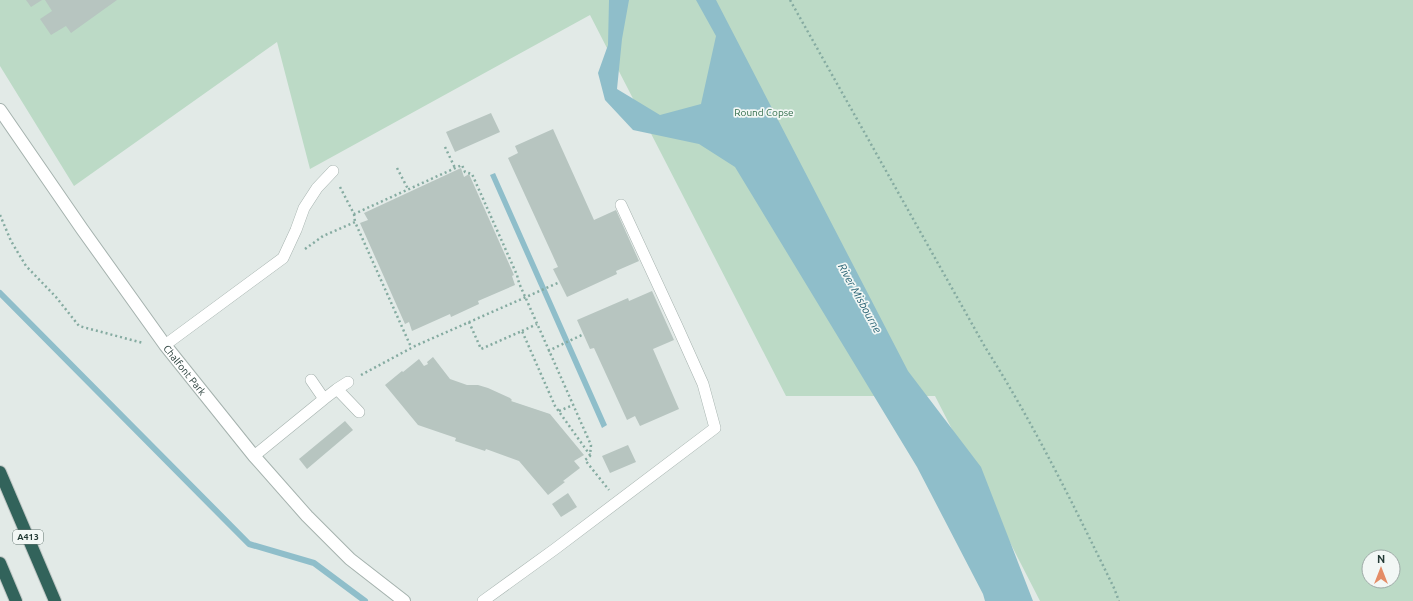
<svg xmlns="http://www.w3.org/2000/svg" width="1413" height="601" viewBox="0 0 1413 601" font-family="Ubuntu,sans-serif">
<style>
.green{fill:#bcdac6;fill-rule:evenodd}
.water{fill:#8fbeca}
.lines{fill:none;stroke-linecap:round;stroke-linejoin:round}
.stream{stroke:#8fbeca;stroke-width:6}
.building{fill:#b7c5c0}
.lane-casing{stroke:#a5b2ae;stroke-width:12}
.street-casing{stroke:#a5b2ae;stroke-width:14}
.highway-casing{stroke:#c1c8c6;stroke-width:14}
.path{stroke:#85aba1;stroke-width:2.5;stroke-dasharray:2 3;stroke-linecap:butt}
.lane{stroke:#fff;stroke-width:11}
.street{stroke:#fff;stroke-width:12}
.highway{stroke:#32635b;stroke-width:12}
.labels{text-anchor:middle;stroke-width:3.5;stroke-linejoin:round;paint-order:stroke}
.shield{fill:#f2f7f5;stroke:#61736f;stroke-width:1}
.shield-label{font-size:9px;font-weight:bold;fill:#233a35}
.park-label{font-size:10px;fill:#326d4b;stroke:#f2f7f5}
.street-label{font-size:10px;fill:#233a35;stroke:#f2f7f5}
.water-label{font-size:11px;font-style:italic;fill:#235f70;stroke:#f2f7f5}
</style>
<rect width="100%" height="100%" fill="#e2eae7"/>
<path class="green" d="M0,0H1413V601H1040L935,396H786L590,15L310,169L277,42L74,186L0,66ZM1369,557H1393V581H1369Z"/>
<path class="water" d="M609,0H629L622,39L617,89L660,115L701,104L716,36L696,0H716L908,371L981,467L1033,601H985L983,594L917,467L735,167L699,144L633,130L605,100L598,73L608,45Z
M495,173L607,425L602,428L490,175Z"/>
<g class="lines">
<path class="stream" d="M0,293L249,544L314,563L365,601"/>
</g>
<path class="building" d="M26,0H42L31,7Z
M45,0H117L71,33L66,26L51,35L40,19L52,11Z
M491,113L500,132L455,152L446,132Z
M553,129L594,220L616,210L639,261L616,271L617,274L567,297L553,269L558,267L508,158L518,153L515,146Z
M461,168L464,177L469,174L514,275L512,276L515,285L478,301L479,304L451,317L450,314L412,331L409,322L405,324L360,223L368,220L364,213Z
M652,291L674,340L653,349L679,409L640,426L635,416L627,420L594,348L590,349L577,320L628,298L629,301Z
M433,357L450,379L467,385H478L488,388L510,398L512,400L511,401L550,414L584,455L574,461L580,468L563,481L565,482L548,495L519,461L486,449L485,451L455,441L456,438L418,425L385,385L402,371L403,372L419,359L424,366L428,364L427,362Z
M345,421L353,430L307,469L299,459Z
M628,445L636,462L610,473L602,456Z
M568,493L577,507L561,517L552,504Z"/>
<g class="lines">
<g class="lane-casing">
<path id="lane" d="M165,345L283,258L296,230L304,208L317,188L333,171
M337,389L348,382
M324,399L337,389L359,412
M254,456L324,399L311,380
M483,601L555,549L715,428L703,384L677,326L621,205"/>
</g>
<g class="street-casing">
<g id="street">
<path id="s1" d="M0,110L82,229L165,345L254,456L307,516L350,559L404,601"/>
</g>
</g>
<g class="highway-casing">
<path id="highway" d="M0,472L55,601
M0,563L16,601"/>
</g>
<path class="path" d="M790,0L985,347C1034,424 1074,506 1114,588L1119,601
M445,147L455,168
M397,168L408,189
M340,187L354,214L462,165L465,172L472,174L517,275L519,283L591,445L590,456L585,460L609,490
M354,214L355,222
M0,215L11,241L26,266L56,297L79,326L143,343
M305,249L323,236L355,222L411,347
M469,322L481,349L522,331L555,406L590,455
M522,331L537,324
M548,351L584,334
M361,375L415,346L560,282
M559,411L573,405"/>
<use href="#lane" class="lane"/>
<use href="#street" class="street"/>
<use href="#highway" class="highway"/>
</g>
<g class="labels">
<rect class="shield" x="13" y="530" width="30" height="14" rx="3"/>
<g class="shield-label">
<text x="28" y="540">A413</text>
</g>
<g class="park-label">
<text x="764" y="116">Round Copse</text>
</g>
<g class="street-label">
<text dy="4" stroke="none"><textPath href="#s1" startOffset="319">Chalfont Park</textPath></text>
</g>
<g class="water-label">
<text transform="translate(860 298) rotate(61)" y="4">River Misbourne</text>
</g>
</g>
<g transform="translate(1381 569)"><circle r="19" fill="#f2f7f5" stroke="#9faba8"/>
<path d="M0-3L7 15L0 10L-7 15Z" fill="#e48c66"/>
<text y="-6" font-size="11" font-weight="bold" text-anchor="middle" fill="#233a35">N</text>
</g>
</svg>
